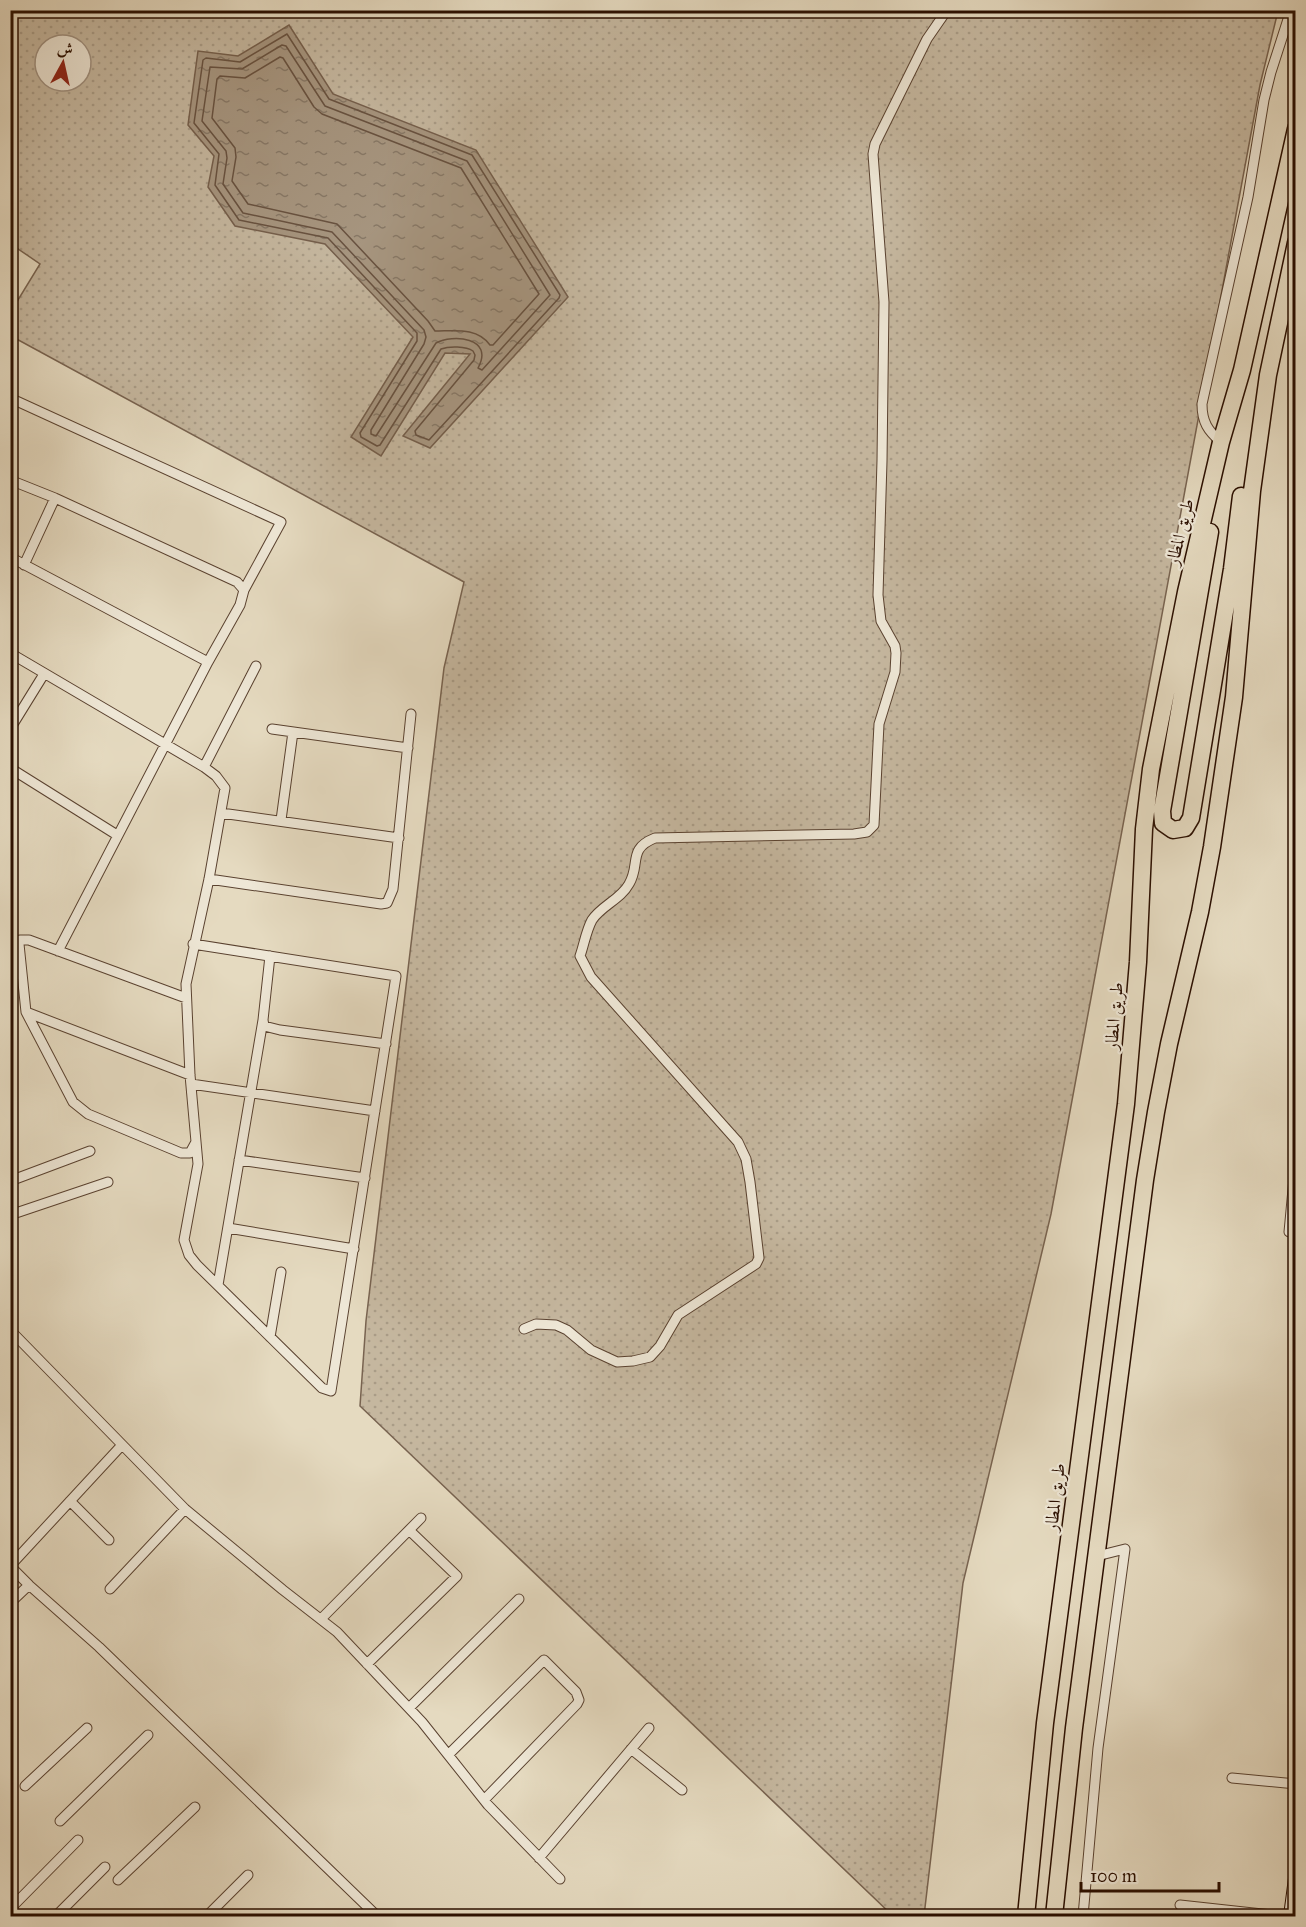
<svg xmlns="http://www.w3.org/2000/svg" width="1306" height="1927" viewBox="0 0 1306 1927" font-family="'IM FELL Great Primer',Amiri,serif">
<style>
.grass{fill:url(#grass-dots);stroke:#786350;stroke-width:1.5;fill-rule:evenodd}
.water{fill:url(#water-ripples);stroke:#755f4c;stroke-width:1.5}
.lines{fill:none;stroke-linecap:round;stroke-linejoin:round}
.shore{stroke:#685240;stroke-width:1.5}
.street-casing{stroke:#5a4230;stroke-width:11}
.secondary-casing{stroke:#2b0f00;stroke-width:14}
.highway-casing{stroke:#2b0f00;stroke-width:19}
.street{stroke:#eee7d6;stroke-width:9}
.secondary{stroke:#eee7d6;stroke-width:12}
.highway{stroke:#e5dac0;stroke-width:16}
.labels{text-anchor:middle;stroke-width:4.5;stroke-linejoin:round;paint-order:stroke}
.street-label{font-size:18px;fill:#2b0f00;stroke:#eee7d6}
</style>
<defs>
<pattern id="grass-dots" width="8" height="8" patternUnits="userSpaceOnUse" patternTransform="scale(1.5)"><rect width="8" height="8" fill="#c5b79f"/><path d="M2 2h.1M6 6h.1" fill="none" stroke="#a99c87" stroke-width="1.8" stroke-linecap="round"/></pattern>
<pattern id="water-ripples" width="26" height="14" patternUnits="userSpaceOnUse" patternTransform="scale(1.5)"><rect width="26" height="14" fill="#a6957f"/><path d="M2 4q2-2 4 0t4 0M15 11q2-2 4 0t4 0" fill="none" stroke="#877866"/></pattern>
</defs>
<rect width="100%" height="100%" fill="#e5dac0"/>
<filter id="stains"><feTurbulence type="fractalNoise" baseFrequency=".00333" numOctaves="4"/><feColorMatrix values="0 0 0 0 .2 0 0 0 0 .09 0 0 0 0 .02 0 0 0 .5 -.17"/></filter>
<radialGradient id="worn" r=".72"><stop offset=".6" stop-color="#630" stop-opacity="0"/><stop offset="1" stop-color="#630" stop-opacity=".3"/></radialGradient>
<path class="grass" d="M11,11H1278L1260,85L1051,1214L963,1583L924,1916H893L360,1406L366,1321L444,668L464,582L11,336L10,313L40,264L11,244ZM45,45H81V81H45Z"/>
<path class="water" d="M289,25L333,94L476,150L568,297L430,448L403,436L470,354L445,353L381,456L351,437L413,337L325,244L235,226L208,187L214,156L188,125L198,51L238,56Z"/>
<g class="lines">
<path class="shore" d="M287,34L329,99L472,155L560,295L559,298L429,440L416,435L415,431L474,360L475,355L473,351C466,346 449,346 441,349L380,445L377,446L361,437L360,433L417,341V333L328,238L239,220L215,185L219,154L194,123L203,60L206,58L240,62Z
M282,45L286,46L325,106L467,161L550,295L482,370L478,368C495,337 452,334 436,343L376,436L371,434V430L424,344L426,337L424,330L332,232L243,213L223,184L227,158L226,151L202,121L210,67L242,69Z
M280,57L283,58L314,107L322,114L461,168L539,294L493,345H490C477,327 455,331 435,331L428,321L337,224L248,204L232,181L236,157L235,148L212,118L217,79L220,76L245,78Z"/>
<g class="street-casing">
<path id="street" d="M10,398L281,522L244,590
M1221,442C1208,431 1202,422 1202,404L1248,197L1264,100L1271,72L1291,10
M10,480L55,498L237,582L244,590L240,605L208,662L58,951
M10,557L208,662
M24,565L55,498
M10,653L204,767L216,776L225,788L209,879L186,984L190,1075L198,1164L184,1240L189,1255L197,1265L322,1388L331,1391L396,976L193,944
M10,729L44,674
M272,729L408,748
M204,767L256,666
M10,768L117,835
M221,813L399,838
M281,820L293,732
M209,879L381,904L387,903L393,889L411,714
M270,956L263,1020L264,1026L280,1030L386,1044
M186,998L29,940H20L19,944L26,1012L73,1102L88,1114L181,1153H190L196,1142
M26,1012L190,1075
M191,1084L375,1111
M239,1160L365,1178
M10,1181L90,1151
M10,1215L108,1182
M228,1228L354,1249
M1289,1232L1296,1157
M218,1285L263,1020
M524,1329L536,1324L556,1325L567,1330L591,1350L617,1362L633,1361L650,1357L660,1346L678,1315L756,1264L759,1258L750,1182L746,1159L738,1142L591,977L580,956C584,945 586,931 592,920C601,906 621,899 629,884C641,864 627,849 655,838L854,834L867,832L874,825L879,724L895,672L896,653L895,646L881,621L878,595L882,461L884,302L873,154L875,144L927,39L947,10
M10,1330L185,1509L283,1590L337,1632L422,1722L488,1805L560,1879
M270,1337L281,1272
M70,1501L109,1540
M10,1566L29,1585L99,1647L377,1916
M10,1566L121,1446
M110,1589L185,1509
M10,1603L29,1585
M321,1619L421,1518
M367,1664L457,1576L409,1530
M409,1708L519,1599
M631,1749L682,1790
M449,1754L544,1660L576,1692L579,1700L577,1704L484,1800
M1232,1778L1296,1784
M25,1786L87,1728
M60,1821L148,1735
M539,1858L649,1728
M118,1880L195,1807
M1180,1905L1281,1916
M10,1909L78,1840
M56,1916L105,1867
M152,1916H153
M207,1916L248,1875
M1083,1916L1098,1748L1125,1549L1097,1556"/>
</g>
<g class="secondary-casing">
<path id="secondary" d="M1290,1916L1296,1871"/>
</g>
<g class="highway-casing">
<path id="highway" d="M1210,532L1162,811L1163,823L1173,830L1185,828L1191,818L1232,569L1241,496
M1026,1916L1045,1723L1126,1104L1138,962L1144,829L1151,769L1186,592L1221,442L1242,370L1296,129
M1054,1916L1074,1728L1145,1180L1156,1112L1169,1044L1200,912L1212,847L1234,697L1252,491L1268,375L1296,243"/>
</g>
<use href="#street" class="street"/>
<use href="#secondary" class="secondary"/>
<use href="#highway" class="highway"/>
</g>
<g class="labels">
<g class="street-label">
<text transform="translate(1180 532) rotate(-76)" y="6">طريق المطار</text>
<text transform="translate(1114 1016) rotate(-85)" y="6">طريق المطار</text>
<text transform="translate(1055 1497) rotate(-83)" y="6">طريق المطار</text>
</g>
</g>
<rect width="1306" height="1927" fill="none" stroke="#e5dac0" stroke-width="36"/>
<rect x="12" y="12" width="1282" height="1903" fill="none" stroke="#2b0f00" stroke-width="3"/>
<rect x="18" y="18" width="1270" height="1891" fill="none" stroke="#2b0f00" stroke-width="1.5"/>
<g transform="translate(63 63) rotate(8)"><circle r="28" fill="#eee7d6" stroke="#a09180" stroke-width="1.5"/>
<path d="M0-4.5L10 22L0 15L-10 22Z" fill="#8f2418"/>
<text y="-9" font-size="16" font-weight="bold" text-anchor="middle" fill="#2b0f00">ش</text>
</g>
<path d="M1081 1882v9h138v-9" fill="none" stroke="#2b0f00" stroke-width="3"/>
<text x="1090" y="1882" font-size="18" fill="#2b0f00" stroke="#eee7d6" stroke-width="4.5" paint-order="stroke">100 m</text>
<rect width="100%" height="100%" filter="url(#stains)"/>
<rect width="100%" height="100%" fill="url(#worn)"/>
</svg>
